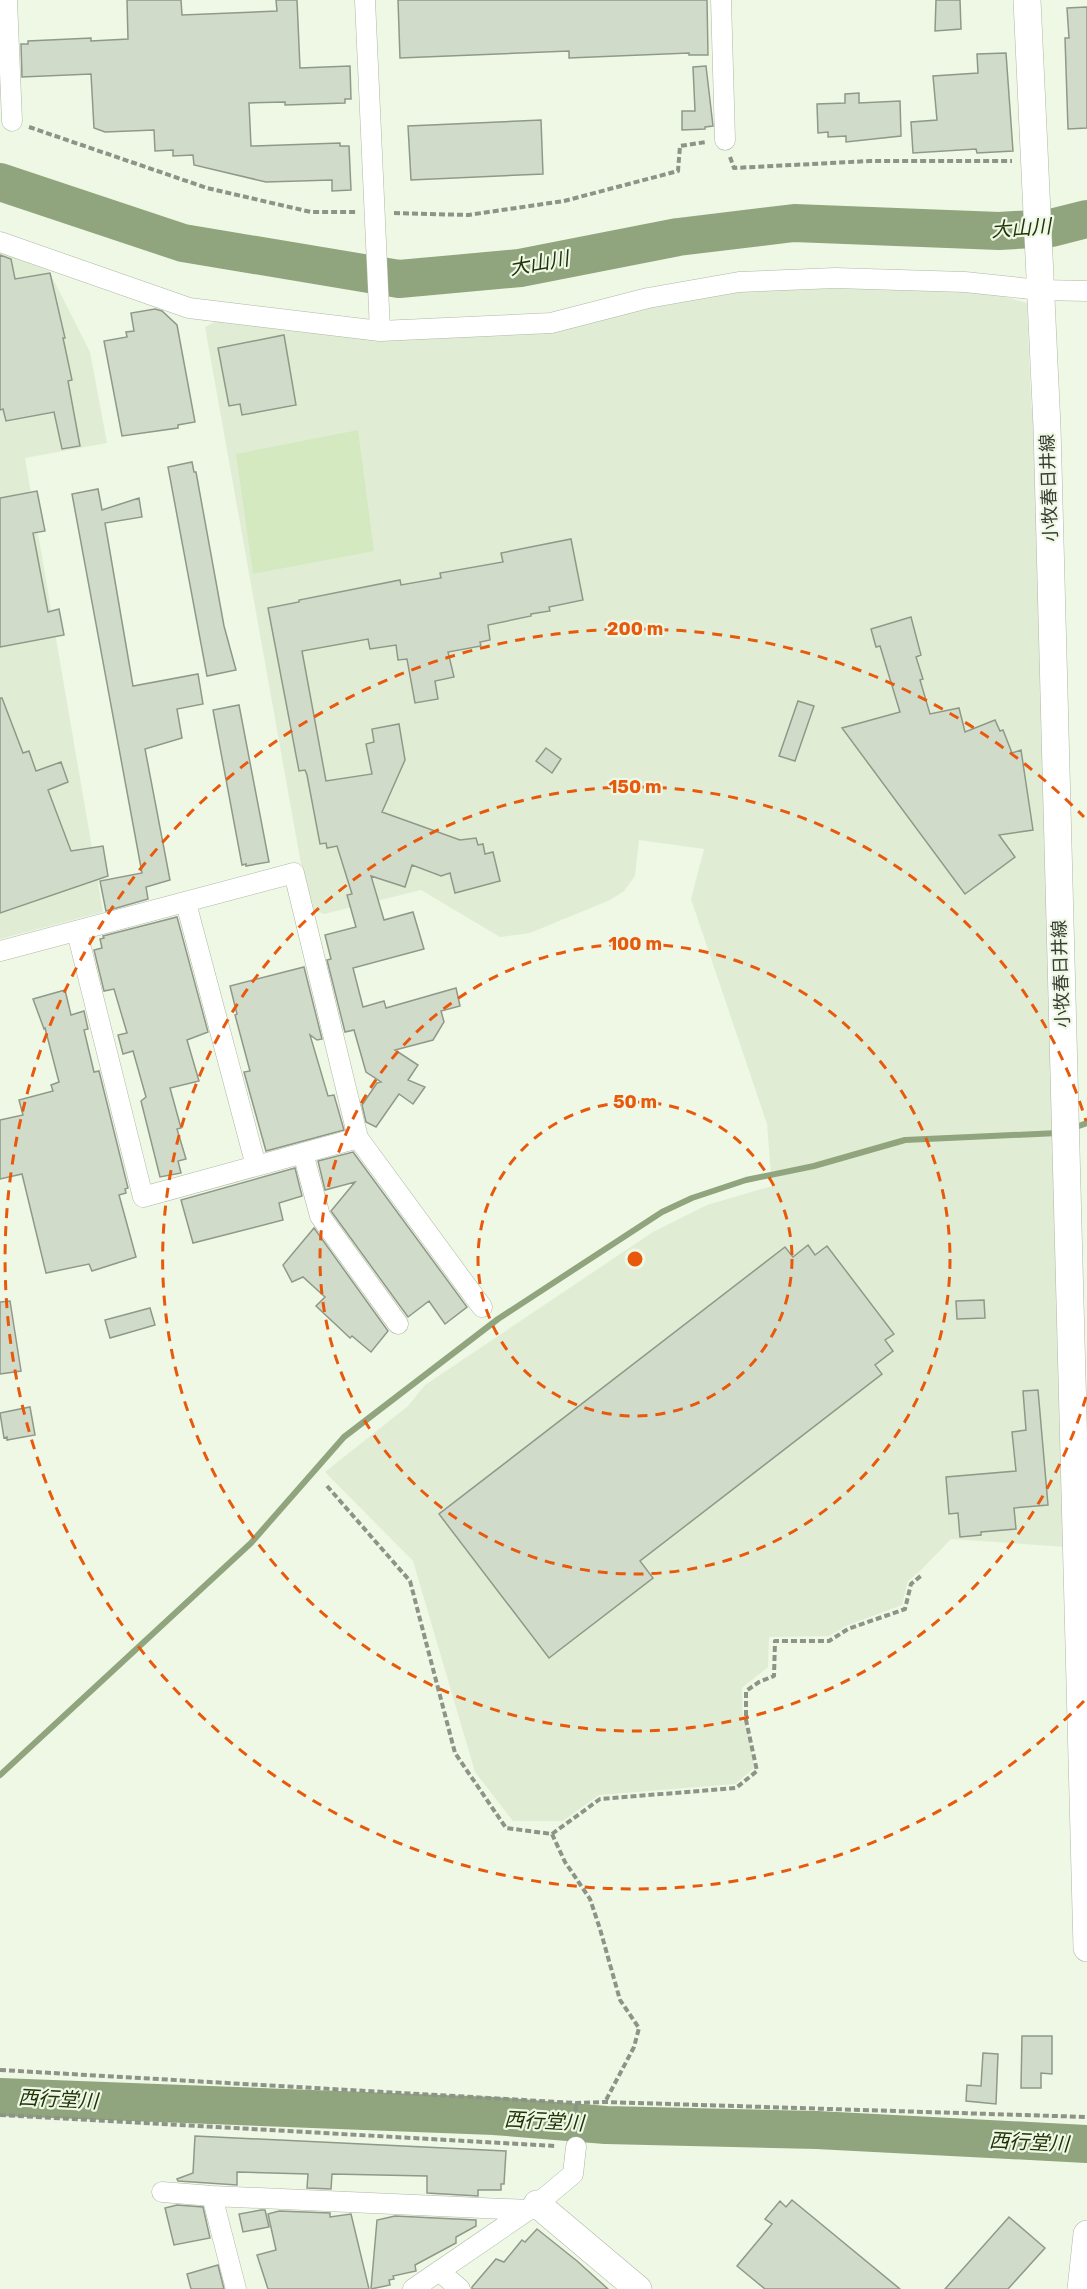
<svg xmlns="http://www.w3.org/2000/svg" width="1087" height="2289" viewBox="0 0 1087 2289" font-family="Rubik,'Noto Sans JP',sans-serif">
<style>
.built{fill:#e0edd4}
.green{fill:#d4e9c0}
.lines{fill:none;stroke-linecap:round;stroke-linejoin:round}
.stream{stroke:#90a47d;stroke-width:6}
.river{stroke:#90a47d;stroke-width:38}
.building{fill:#d1dbc9;stroke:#909988;stroke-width:1.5}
.street-casing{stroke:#aeb8a6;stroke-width:21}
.secondary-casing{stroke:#aeb8a6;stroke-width:28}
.path{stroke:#8d9487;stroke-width:4;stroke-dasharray:6 3;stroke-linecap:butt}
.street{stroke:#fff;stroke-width:20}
.secondary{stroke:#fff;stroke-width:27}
.ring{fill:none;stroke:#e8590c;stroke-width:3;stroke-dasharray:10 8}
.labels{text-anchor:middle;stroke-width:4.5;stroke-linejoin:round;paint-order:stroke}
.street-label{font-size:18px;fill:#383c34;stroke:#eef8e5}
.water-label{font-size:20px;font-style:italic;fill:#213407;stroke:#eef8e5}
.centre{fill:#e8590c;stroke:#eef8e5;stroke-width:3}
.ring-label{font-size:18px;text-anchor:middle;font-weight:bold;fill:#e8590c;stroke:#eef8e5;stroke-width:4.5;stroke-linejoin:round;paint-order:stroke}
</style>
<rect width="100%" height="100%" fill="#eef8e5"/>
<path class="built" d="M0,251L49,271L90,352L107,443L25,458L103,912L0,939Z
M780,286L884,287L986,292L1027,303L1031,403L1039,470L1067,1547L951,1539L922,1569L908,1581L902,1605L846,1626L829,1636L769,1637L768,1667L742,1688L743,1721L749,1732L754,1768L735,1784L599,1795L563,1821H513L475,1772L413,1561L325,1472L408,1406L425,1385L653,1232L707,1205L772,1186L767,1124L691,899L704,849L639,840L635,876L624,891L610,900L530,933L500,937L421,890L324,914L314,910L301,864L205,327L217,321L309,331L537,333L688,299Z"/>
<path class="green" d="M358,430L374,551L253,574L236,454Z"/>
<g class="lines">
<path class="stream" d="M1073,1128L1087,1123
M0,1775L251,1543L344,1437L498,1319L662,1212L692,1198L746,1180L814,1166L905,1140L1058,1133"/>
<path class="river" d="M0,182L183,243L399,279L520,268L678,237L794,223L999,231L1051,228L1087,219
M0,2097L494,2116L606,2125L817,2130L1087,2144"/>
</g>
<path class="building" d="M127,0H181L182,15L277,11L276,0H297L300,68L350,66L351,99H345V103L285,105V102L249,103L251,146L340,143V146H349L351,190L332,191V180L266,182L194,165L193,155L173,156V150L155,151L154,130L105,132L94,128L91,74L22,77L21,44H28V41L91,38V41L128,39Z
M398,0H707L708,55H689V53L569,58V51L400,58Z
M936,0H960L961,29L935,31Z
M1087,7V128L1068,129L1065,38H1069L1067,8Z
M1006,53L1013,151L977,153L976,149L913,153L911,122L937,120L933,76L978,73L977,54Z
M706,66L713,126L705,127V129L682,130V111H695L693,67Z
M859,93V103L900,101L901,136L846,142V136L828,137V132L818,133L817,104L845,103V94Z
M541,120L543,174L411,180L408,126Z
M0,255L11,259L15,279L50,273L65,338H63L72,380L68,381L80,446L62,449L54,412L6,421L3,409L0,410Z
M155,309L162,311L177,325L195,422L178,425V428L122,436L104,341L127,337L126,332L134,331L131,313Z
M284,335L296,405L242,415L240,404L229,406L218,348Z
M192,462L194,472H196L224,626L236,670L207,676L168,467Z
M98,489L102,510L139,498L142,517L105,523L133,686L198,674L203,704L177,709L182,738L145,749L170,880L146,887L148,899L106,911L100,881L142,873L72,494Z
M37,491L45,531L33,533L48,612L59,609L64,635L0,647V498Z
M571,539L583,600L549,607L550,611L531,614V616L488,625L490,640L480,642L481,646L448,652L454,677L435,681L438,699L415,703L407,659L398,660L396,645L370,649L368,639L302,651L326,781L372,774L366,744L374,742L372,729L399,724L405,760L382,812L460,840L476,838L478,845L483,844L485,854L493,852L500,881L455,893L450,873L441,876L412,865L405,887L371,876L384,920L413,912L424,949L353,968L363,1007L384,1001L386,1008L456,988L460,1006L441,1011L444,1022L433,1040L395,1050L418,1065L408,1080L425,1087L413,1104L399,1094L376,1127L366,1122L362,1105L377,1083L381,1082L366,1072L354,1030L345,1032L327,960L331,959L325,935L356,927L347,895L352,894L337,846L327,848L326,843L320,844L307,775L305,770L299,771L268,608L299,602V600L400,580L401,585L441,578L440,573L503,562L501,553Z
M911,617L921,655L916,657L923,679L920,680L930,714L959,708L965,732L995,720L1000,731L1003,730L1012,753L1021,750L1033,830L999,835L1015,857L965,894L842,728L900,712L880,646L876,647L871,629Z
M0,698H2L23,753L29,751L36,771L61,762L68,782L48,790L71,851L103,846L108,876L0,913Z
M798,701L814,706L795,761L779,756Z
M239,705L269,862L246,866V864L242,865L213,710Z
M546,748L561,759L552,773L536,761Z
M177,917L208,1032L187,1040L199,1081L170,1088L181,1128L177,1129L186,1159L178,1161L181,1173L160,1177L141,1101L146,1097L133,1051L123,1054L118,1035L127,1033L114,989L104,991L94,950L102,948L100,939L104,938L103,936Z
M304,967L322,1039L317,1040L310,1035L328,1096L334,1095L344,1130L266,1151L244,1072L250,1071L235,1015L237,1014L230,986Z
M65,990L71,1015L84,1011L88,1029L84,1030L94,1072L99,1071L128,1188L125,1189L126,1193L119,1195L136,1257L92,1271L89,1264L46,1273L22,1174L0,1179V1120L23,1115L19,1100L53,1091L51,1085L59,1082L45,1028L44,1029L33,999Z
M353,1152L467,1307L445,1324L429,1301L408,1317L331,1211L355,1182L325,1190L318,1161Z
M295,1168L302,1196L279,1203L283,1220L193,1243L181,1200Z
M314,1228L388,1331L371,1352L352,1336L350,1338L316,1306L325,1297L303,1277L292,1282L283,1265Z
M808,1245L815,1255L827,1246L894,1334L885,1340L893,1351L875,1365L882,1374L640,1561L653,1578L549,1658L439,1514L785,1247L793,1257Z
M984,1300L985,1318L957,1319L956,1301Z
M10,1301L21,1371L0,1374V1302Z
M150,1308L155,1325L110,1338L105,1320Z
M1038,1390L1048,1505L1014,1508L1016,1529L981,1532V1535L960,1537L958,1513L949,1514L946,1477L1016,1471L1012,1432L1026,1430L1023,1391Z
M30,1407L35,1435L7,1440V1437L4,1438L0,1413Z
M1022,2036H1052V2074L1041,2073V2088H1021Z
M983,2053L998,2054L996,2104L966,2101L967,2085L981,2086Z
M195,2136L506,2151L504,2184H501V2190H478V2196L427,2193V2176L332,2174L331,2189L307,2188L308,2174L237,2172V2185L178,2181L177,2179L193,2173Z
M792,2200L900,2289H765L737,2266L772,2224L765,2219L780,2201L786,2207Z
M177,2205L203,2207L210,2238L174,2245L165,2208Z
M261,2210H265L269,2227L243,2232L239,2214Z
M279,2211L330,2213V2217L351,2214L369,2289H268L257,2255L276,2250L268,2214Z
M395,2216L476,2220V2226L456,2237V2243L415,2265L416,2271L393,2276L394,2279L389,2280L390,2285L371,2289L377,2220Z
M1009,2217L1045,2248L1008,2289H945Z
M537,2229L577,2261L608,2289H472V2287L496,2259L504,2262L522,2240L525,2242Z
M218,2265L224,2289H191L187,2274Z"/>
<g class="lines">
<g class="street-casing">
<path id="street" d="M7,0L12,121
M365,0L380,331
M721,0L725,140
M0,242L189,308L380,331L551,323L648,298L739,282L835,278L965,282L1040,290L1087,291
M186,903L256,1166
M0,951L294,873L358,1138L143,1197L77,932
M358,1138L482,1307
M303,1153L320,1216L398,1324
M162,2192L212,2196
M439,2271L460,2289
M236,2289L212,2196L529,2210
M413,2289L537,2204L573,2174L576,2147"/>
</g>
<g class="secondary-casing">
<path id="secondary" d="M1027,0L1047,427L1087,1948
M537,2204L638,2289
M1081,2289L1087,2234"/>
</g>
<path class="path" d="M29,127L207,188L311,212H357
M730,157L734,168L870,161H1012
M394,213L468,215L564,201L678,171L680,146L706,142
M327,1486L410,1581L455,1753L506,1828L552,1834L600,1799L736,1788L757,1771L746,1720V1691L759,1682L774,1676L775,1641H829L848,1629L905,1609L911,1584L922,1575
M552,1834L565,1862L590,1899L600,1929L620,2000L639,2028L634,2047L605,2102
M0,2070L576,2103L605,2102L1087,2117
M0,2115L556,2146
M576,2129V2103"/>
<use href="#street" class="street"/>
<use href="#secondary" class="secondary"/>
</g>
<g class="ring">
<circle cx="635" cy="1259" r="157"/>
<circle cx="635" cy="1259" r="315"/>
<path d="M1086 1397A472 472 0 1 1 1086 1121"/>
<path d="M1084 1701A630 630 0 1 1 1084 817"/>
</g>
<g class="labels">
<g class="street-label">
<text transform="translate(1049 488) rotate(-92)" y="6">小牧春日井線</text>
<text transform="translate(1061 974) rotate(-92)" y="6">小牧春日井線</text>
</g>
<g class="water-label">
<text transform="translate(1021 228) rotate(-4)" y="7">大山川</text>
<text transform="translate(539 263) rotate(-10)" y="7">大山川</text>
<text transform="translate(58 2099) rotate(3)" y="7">西行堂川</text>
<text transform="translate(544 2121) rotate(3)" y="7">西行堂川</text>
<text transform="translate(1029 2142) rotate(3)" y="7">西行堂川</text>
</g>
</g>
<circle cx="635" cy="1259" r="9" class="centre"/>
<g class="ring-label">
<text x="635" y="635">200 m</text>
<text x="635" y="793">150 m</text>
<text x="635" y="950">100 m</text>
<text x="635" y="1108">50 m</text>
</g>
</svg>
